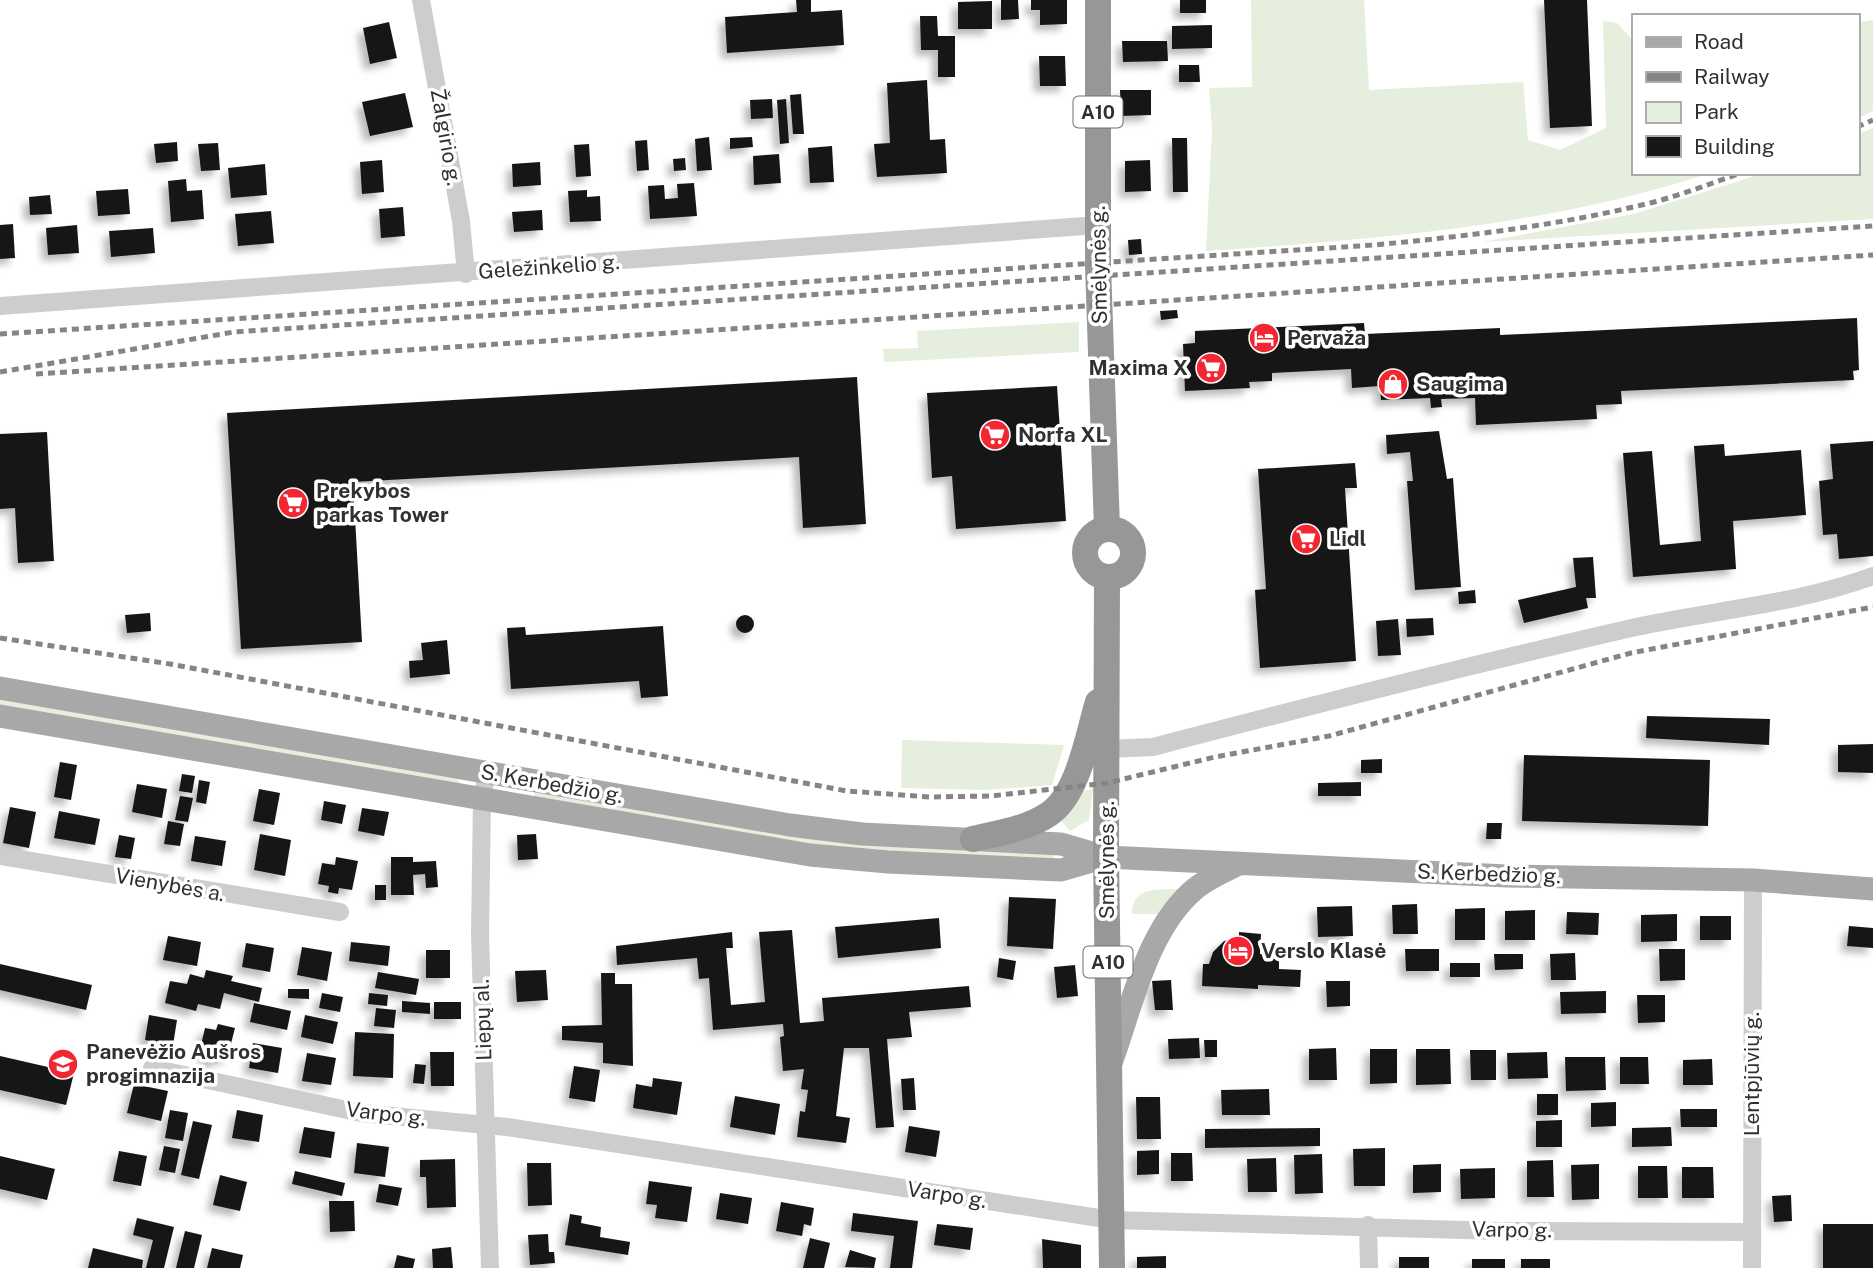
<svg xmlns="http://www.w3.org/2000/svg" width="1873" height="1268" viewBox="0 0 1873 1268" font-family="'Public Sans',sans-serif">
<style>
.green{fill:#e6eedd}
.building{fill:#171717;filter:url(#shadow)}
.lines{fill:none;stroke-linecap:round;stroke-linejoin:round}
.minor{stroke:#cdcdcd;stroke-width:18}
.major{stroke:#a8a8a8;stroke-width:23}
.highway{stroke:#979797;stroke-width:26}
.rail{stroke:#858585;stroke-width:5;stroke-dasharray:7 5;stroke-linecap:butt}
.labels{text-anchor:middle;stroke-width:7;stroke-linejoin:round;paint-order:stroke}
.shield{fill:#fff;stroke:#6e6e6e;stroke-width:2}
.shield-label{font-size:19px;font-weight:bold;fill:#303030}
.street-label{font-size:21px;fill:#303030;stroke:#fff}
.poi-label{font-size:21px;font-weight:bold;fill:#303030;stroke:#fff;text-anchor:start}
</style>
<defs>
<filter id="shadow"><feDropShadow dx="-6" dy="6" stdDeviation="3.5" flood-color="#0004"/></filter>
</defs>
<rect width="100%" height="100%" fill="#fff"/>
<path class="green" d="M1251,0H1364L1369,90L1523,82L1528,140L1560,150L1606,128L1603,21L1617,23L1633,40V173H1710C1546,227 1376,239 1206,251L1212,130L1209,88L1252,87Z
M1873,20V111L1857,119V23Z
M1873,128V219L1482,242L1634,214L1764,173H1857V135Z
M1079,322V352L884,362L883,349L918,348L917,331Z
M0,699L457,779L460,783L459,785L0,706Z
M902,740L1064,745L1052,785L985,790L901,788Z
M1093,789L1089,820L1070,831L1058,817L1077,792Z
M535,791L1054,853V860L975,858L794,843L533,800Z
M1182,889L1163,914H1132C1132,885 1161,890 1182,889Z"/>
<path class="building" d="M796,0H811V12L842,10L844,45L727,53L725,17L797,12Z
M1001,0H1018L1019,19L1001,20Z
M1031,0H1067V24L1040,25V10H1031Z
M1180,0H1206V13H1180Z
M1544,0H1587L1592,126L1550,128Z
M992,1V29H958V2Z
M920,16H937L938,36H955V77H938V50H921Z
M389,22L397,58L370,64L363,28Z
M1212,25V48L1172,49V26Z
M1122,41H1167L1168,61L1123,62Z
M1039,56H1065L1066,86H1040Z
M1179,65H1199L1200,82H1179Z
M927,80L930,140L945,139L947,173L877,177L874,144L890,143L887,83Z
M1120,90H1151V115L1121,116Z
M405,93L413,127L370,136L362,102Z
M801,94L804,134H793L790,95Z
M772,99L773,118L751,119L750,100Z
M786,99L789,143L780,144L777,100Z
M709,137L712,170L697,171L695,139Z
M752,137L753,147L730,149V138Z
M1172,138H1187L1188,192H1173Z
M647,140L649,170L637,171L635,141Z
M177,142L178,161L156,163L154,144Z
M218,143L220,170L201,171L198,144Z
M589,144L591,176L576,177L574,145Z
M832,146L834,182L810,183L808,148Z
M779,154L781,183L754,185L753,156Z
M685,158L686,170L674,171L673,159Z
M382,160L384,192L362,194L360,162Z
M1150,160L1151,191L1125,192V161Z
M540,162L541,185L513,187L512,164Z
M265,164L267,195L231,198L228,168Z
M186,179L187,191L202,190L204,219L171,222L168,181Z
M694,183L697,216L650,219L648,186L664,185L665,199L678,198L677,184Z
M128,189L130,214L98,216L96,191Z
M587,190V197L600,196L601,221L570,222L568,191Z
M50,195L52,214L30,215L29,197Z
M403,207L405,236L381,238L379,209Z
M542,210L543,230L514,232L512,212Z
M271,211L274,243L238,246L235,214Z
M13,224L15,258L0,259V225Z
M77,225L79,253L48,255L46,228Z
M153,228L155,253L111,257L109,231Z
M1141,239L1142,254L1129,255L1128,240Z
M1177,310L1178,318L1161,320L1160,311Z
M1857,318L1859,370L1853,371L1854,380L1621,391L1622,404L1596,405L1597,419L1476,425L1475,398L1441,399L1442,407L1431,408L1430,398L1381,400L1380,386L1352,388L1351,369L1272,373V381L1249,382L1250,388L1185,391L1183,344L1195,343V331L1364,323L1365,334L1500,328V335Z
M857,377L866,524L803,528L799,457L353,482L362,642L241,649L227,413Z
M1057,386L1066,521L956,529L952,476L932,478L927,393Z
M1439,431L1447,479L1453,478L1461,587L1415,590L1407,481H1413L1410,452L1387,454L1386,435Z
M47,432L54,561L18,563L15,508L0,509V434Z
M1873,441V556L1839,559L1837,534L1823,535L1819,481L1833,479L1830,444Z
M1724,444L1725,456L1801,450L1806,515L1733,521L1736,569L1633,577L1623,453L1652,451L1660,545L1701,541L1694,446Z
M1355,463L1357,488H1345L1356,661L1260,668L1255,590L1266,589L1258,469Z
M1593,557L1596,598H1586L1588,608L1524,623L1518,600L1576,587L1573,558Z
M1475,590L1476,603L1459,604L1458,592Z
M150,613L151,631L127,633L125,615Z
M736 624a9 9 0 1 1 18 0a9 9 0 1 1-18 0Z
M1433,618L1434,635L1407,637L1406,619Z
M1398,619L1401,655L1378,656L1376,621Z
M663,626L668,696L641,698L639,681L511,689L507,628L525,627L526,635Z
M447,640L450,674L410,678L409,661L423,660L421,643Z
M1647,716L1770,719L1769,745L1646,738Z
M1873,744V773L1838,772V745Z
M1524,755L1710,760L1708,826L1522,821Z
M1382,759V773H1361V760Z
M60,762L77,765L71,800L54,797Z
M182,774L195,776L192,793L179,791Z
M199,780L210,782L206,804L196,802Z
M1361,782V796H1318V783Z
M137,784L167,789L162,818L132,812Z
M259,789L280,793L274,825L253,821Z
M180,796L193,798L188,822L175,820Z
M324,801L346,805L342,824L321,820Z
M10,807L36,812L29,848L3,843Z
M362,808L389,812L384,836L358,831Z
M59,811L100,819L95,845L54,838Z
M168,821L184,824L180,846L164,844Z
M1487,823H1502L1501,839H1486Z
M260,834L291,840L285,876L254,870Z
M536,834L538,859L518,860L517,835Z
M119,835L135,838L131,859L115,857Z
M195,836L226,841L222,866L191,861Z
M336,857L358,861L352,890L339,888L338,894L328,892L329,886L318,884L322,863L335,865Z
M391,857H413V862L436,861L438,887L426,888L425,874L413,875L414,895H391Z
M375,885H386V900H375Z
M1009,897L1056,899L1053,949L1007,946Z
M1417,904L1418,934H1393L1392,905Z
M1352,906L1353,936L1318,937L1317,907Z
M1485,908V940H1455V909Z
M1535,910V940H1505V911Z
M1567,912L1599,913L1598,935L1566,934Z
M1677,914V941L1641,942V915Z
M1700,916H1731V940H1700Z
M939,918L941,948L838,958L835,927Z
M1849,926L1873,928V948L1847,946Z
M792,930L800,1023L824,1021L822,998L969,986L971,1007L909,1012L912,1037L887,1039L894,1127L876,1128L869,1048H844L836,1116L850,1118L846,1143L797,1137L800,1111L805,1112L808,1090L801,1089L804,1069L783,1071L780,1037L784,1036L783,1024L713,1030L709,978L699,979L697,958L617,965L616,946L732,932L733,948H726L731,1005L765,1002L759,932Z
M1239,932L1261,934L1260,954L1279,955V969L1301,970L1300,987L1258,985V989L1202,986L1203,964H1209L1213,952L1224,941L1239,938Z
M168,936L201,942L197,966L163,960Z
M351,942L390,946L388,966L349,961Z
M246,943L274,948L270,972L242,967Z
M302,947L332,952L327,981L297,975Z
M1405,949H1439V971H1406Z
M1659,949H1685V980L1660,981Z
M426,950H450V978H426Z
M1575,953L1576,980H1551L1550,954Z
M1494,954H1523V969L1495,970Z
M999,958L1016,961L1013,980L997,977Z
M1450,963H1480V977H1450Z
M0,964L92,985L86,1010L0,990Z
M1075,965L1078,996L1057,998L1054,967Z
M206,970L233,976L231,981L262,988L259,1002L224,993L220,1009L198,1004L196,1011L165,1003L170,981L187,984L190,974L204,978Z
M546,970L548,1000L517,1002L515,971Z
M378,972L419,979L416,995L375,988Z
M601,973H615V984H632L633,1066L603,1063V1043L562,1040V1026L602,1025Z
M1171,980L1173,1010H1155L1152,981Z
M1326,981H1350V1006L1327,1007Z
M288,989H309V999L288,998Z
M1606,991V1013L1561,1014L1560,992Z
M322,993L343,997L340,1012L319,1008Z
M369,993L388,995L387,1006L368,1004Z
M1637,995H1665V1022L1638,1023Z
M402,1001L430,1003V1014L402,1012Z
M434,1002H461V1019H434Z
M254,1003L291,1011L287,1030L250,1022Z
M376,1008L396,1010L394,1028L374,1026Z
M149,1015L177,1020L173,1045L145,1040Z
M305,1015L338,1022L333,1044L301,1037Z
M218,1024L235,1028L227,1059L218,1057L217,1063L206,1060L207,1055L199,1053L205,1028L216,1030Z
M355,1032L394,1034L393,1078L353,1076Z
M1199,1038L1200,1058L1169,1059L1168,1039Z
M1204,1040H1217V1057H1205Z
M253,1043L282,1048L278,1073L249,1068Z
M1336,1048L1337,1080H1309V1049Z
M1370,1049H1397V1083L1370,1084Z
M1416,1049H1450L1451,1084L1416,1085Z
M1470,1050H1496V1080H1471Z
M430,1052H454V1086H431Z
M1547,1052L1548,1078L1508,1079L1507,1053Z
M307,1053L336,1058L331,1085L302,1081Z
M0,1056L74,1073L66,1105L0,1090Z
M1565,1057H1605L1606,1090L1566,1091Z
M1620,1057H1648L1649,1084H1620Z
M1712,1059L1713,1085H1683V1060Z
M415,1064L426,1065L424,1084L413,1083Z
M574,1066L600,1070L595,1102L569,1098Z
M653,1078L682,1082L677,1115L633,1108L636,1084L652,1087Z
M914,1078L916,1110H903L901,1079Z
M134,1084L168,1091L161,1121L127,1113Z
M1269,1089L1270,1115H1222L1221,1090Z
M1537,1094H1558V1115H1537Z
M735,1096L780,1104L775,1135L730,1127Z
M1136,1097H1160L1161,1139H1137Z
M1616,1102V1126L1591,1127V1103Z
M1680,1109H1717V1127H1681Z
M170,1110L188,1113L183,1141L165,1138Z
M237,1110L263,1115L259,1142L232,1138Z
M1562,1120V1147H1536V1121Z
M193,1121L212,1125L199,1179L181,1175Z
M909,1126L940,1131L936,1157L905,1152Z
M304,1127L335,1132L331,1158L299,1153Z
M1671,1127L1672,1146L1632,1147V1128Z
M1320,1128V1146L1205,1148V1129Z
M357,1143L389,1147L385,1177L354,1173Z
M164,1146L180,1149L175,1173L159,1170Z
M1385,1148V1186H1354L1353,1149Z
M1159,1150V1174L1137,1175V1151Z
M119,1151L147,1156L141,1186L113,1181Z
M1171,1153H1192L1193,1181H1171Z
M1322,1154L1323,1193L1295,1194L1294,1155Z
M0,1156L55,1169L47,1200L0,1189Z
M1276,1158L1277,1192H1248L1247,1159Z
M455,1159L456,1207L427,1208L426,1177H420V1160Z
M1553,1160L1554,1197H1527V1161Z
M527,1163H551L552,1205L528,1206Z
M1441,1164V1192L1413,1193V1165Z
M1599,1164V1199L1572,1200L1571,1165Z
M1638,1166H1667L1668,1198H1638Z
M1682,1167H1713L1714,1198H1682Z
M1495,1168V1198L1461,1199L1460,1169Z
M295,1171L345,1183L342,1196L292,1184Z
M220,1175L247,1182L240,1211L213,1205Z
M649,1181L692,1187L687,1222L655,1218L657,1205L646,1204Z
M379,1184L402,1188L398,1206L376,1202Z
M720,1193L752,1198L748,1224L716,1219Z
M1791,1195L1792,1221L1774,1222L1772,1196Z
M329,1201H354L355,1231L330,1232Z
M781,1202L814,1208L811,1226L804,1224L802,1236L776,1231Z
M853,1213L918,1221L912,1268H890L894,1236L851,1231Z
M570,1214L582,1216L581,1223L601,1227L600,1237L630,1242L628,1255L565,1245Z
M137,1218L174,1227L164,1268H146L153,1240L133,1235Z
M937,1224L973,1228L970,1250L934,1245Z
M1823,1224H1873V1268H1823Z
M185,1231L202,1235L194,1268H176Z
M548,1234L549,1252H554L555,1263L530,1265L528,1235Z
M810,1238L830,1243L824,1268H803Z
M1042,1239L1081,1245V1268H1043Z
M451,1247L453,1268H433L432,1249Z
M93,1248L143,1260L142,1268H88Z
M212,1248L243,1255L240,1268H207Z
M850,1250L876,1258L874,1268L845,1267Z
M397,1255L415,1259L413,1268H394Z
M1166,1256V1268H1137V1257Z
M1399,1257H1429V1268H1399Z
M1472,1259H1505V1268H1472Z
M1521,1259H1550V1268H1521Z"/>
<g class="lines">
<path class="minor" d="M421,0L461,221L466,274
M0,306L1098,225
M1107,749L1153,747C1313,705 1474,664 1636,627C1714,610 1798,604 1873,576
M487,773L482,798L480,935L490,1268
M0,856L340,912
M152,1068L361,1113L507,1127L1112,1220L1499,1231L1751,1232
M1368,1225L1369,1268
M1752,1268L1753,880"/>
<path class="major" d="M0,688L790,825L862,834L1061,844L1106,857L1507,876L1753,880L1873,889
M0,716L810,855L888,862L1061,870L1106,857
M1111,1063C1132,1006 1147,928 1196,888C1209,878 1225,871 1239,864"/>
<path class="highway" d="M1098,0V265L1107,529
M1085 553a24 24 0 1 1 48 0a24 24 0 1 1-48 0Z
M1107,577L1106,857L1112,1268
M973,839C998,833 1027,829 1049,814C1079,794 1088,734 1098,702"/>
<path class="rail" d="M1857,127L1873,120
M0,334L1374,245C1469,236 1562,225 1654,202C1684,194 1712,183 1741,173
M0,372L234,332L1873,226
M36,374L1873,255
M0,638L170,664L847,791L929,797L991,796L1107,783L1215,757L1329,736L1631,653L1873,607"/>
</g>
<defs>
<g id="hotel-disc" transform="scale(1.575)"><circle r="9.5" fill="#f22731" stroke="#fff"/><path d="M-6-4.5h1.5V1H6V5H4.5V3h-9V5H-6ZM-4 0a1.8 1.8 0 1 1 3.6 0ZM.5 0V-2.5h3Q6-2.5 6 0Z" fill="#fff"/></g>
<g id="supermarket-disc" transform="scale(1.575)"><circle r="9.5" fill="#f22731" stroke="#fff"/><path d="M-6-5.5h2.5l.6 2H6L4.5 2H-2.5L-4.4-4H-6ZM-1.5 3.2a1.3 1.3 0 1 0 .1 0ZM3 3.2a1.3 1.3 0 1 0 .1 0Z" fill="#fff"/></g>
<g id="shop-disc" transform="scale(1.575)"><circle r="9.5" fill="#f22731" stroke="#fff"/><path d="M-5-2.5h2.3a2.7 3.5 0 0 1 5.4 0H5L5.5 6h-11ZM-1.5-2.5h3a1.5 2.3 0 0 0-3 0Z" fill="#fff"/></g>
<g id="school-disc" transform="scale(1.575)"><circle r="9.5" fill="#f22731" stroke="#fff"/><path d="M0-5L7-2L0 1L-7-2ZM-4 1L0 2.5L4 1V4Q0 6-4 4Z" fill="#fff"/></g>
</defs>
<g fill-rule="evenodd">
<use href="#hotel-disc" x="1264" y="338"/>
<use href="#supermarket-disc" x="1211" y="368"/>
<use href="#shop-disc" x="1393" y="384"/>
<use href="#supermarket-disc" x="995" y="435"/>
<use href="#supermarket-disc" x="293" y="503"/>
<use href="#supermarket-disc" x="1306" y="539"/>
<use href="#hotel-disc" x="1238" y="951"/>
<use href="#school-disc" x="63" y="1064"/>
</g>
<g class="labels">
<g class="shield">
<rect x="1073.5" y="96.5" width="49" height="31" rx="5"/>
<rect x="1083.5" y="946.5" width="49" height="31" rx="5"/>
</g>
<g class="shield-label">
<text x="1098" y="119">A10</text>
<text x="1108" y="969">A10</text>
</g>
<g class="street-label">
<text transform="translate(446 137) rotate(80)" y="7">Žalgirio g.</text>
<text transform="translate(1099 265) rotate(-91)" y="7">Smėlynės g.</text>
<text transform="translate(549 267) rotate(-4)" y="7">Geležinkelio g.</text>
<text transform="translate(552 784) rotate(10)" y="7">S. Kerbedžio g.</text>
<text transform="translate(1107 860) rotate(-90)" y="7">Smėlynės g.</text>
<text transform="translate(1489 874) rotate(2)" y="7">S. Kerbedžio g.</text>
<text transform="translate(170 885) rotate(10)" y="7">Vienybės a.</text>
<text transform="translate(483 1020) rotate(-92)" y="7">Liepų al.</text>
<text transform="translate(1752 1074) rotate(-90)" y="7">Lentpjūvių g.</text>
<text transform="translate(386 1114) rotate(7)" y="7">Varpo g.</text>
<text transform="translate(947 1195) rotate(9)" y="7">Varpo g.</text>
<text transform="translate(1512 1230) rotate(1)" y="7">Varpo g.</text>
</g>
<g class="poi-label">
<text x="1287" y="345">Pervaža</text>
<text x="1188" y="375" text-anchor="end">Maxima X</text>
<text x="1416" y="391">Saugima</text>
<text x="1018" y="442">Norfa XL</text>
<text x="316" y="498">Prekybos<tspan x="316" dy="24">parkas Tower</tspan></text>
<text x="1329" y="546">Lidl</text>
<text x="1261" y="958">Verslo Klasė</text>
<text x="86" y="1059">Panevėžio Aušros<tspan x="86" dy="24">progimnazija</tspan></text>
</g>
</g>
<rect x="1632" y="14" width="228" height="161" fill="#ffffff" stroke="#acacac" stroke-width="2"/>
<rect x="1646" y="37" width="35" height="10" fill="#a8a8a8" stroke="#acacac" stroke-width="2"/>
<text x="1694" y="49" font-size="21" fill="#303030">Road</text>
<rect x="1646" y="72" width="35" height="10" fill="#858585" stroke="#acacac" stroke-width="2"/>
<text x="1694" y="84" font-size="21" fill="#303030">Railway</text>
<rect x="1646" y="102" width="35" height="21" fill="#e6eedd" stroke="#acacac" stroke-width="2"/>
<text x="1694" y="119" font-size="21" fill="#303030">Park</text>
<rect x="1646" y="136" width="35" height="21" fill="#171717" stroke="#acacac" stroke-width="2"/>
<text x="1694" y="154" font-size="21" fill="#303030">Building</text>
</svg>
